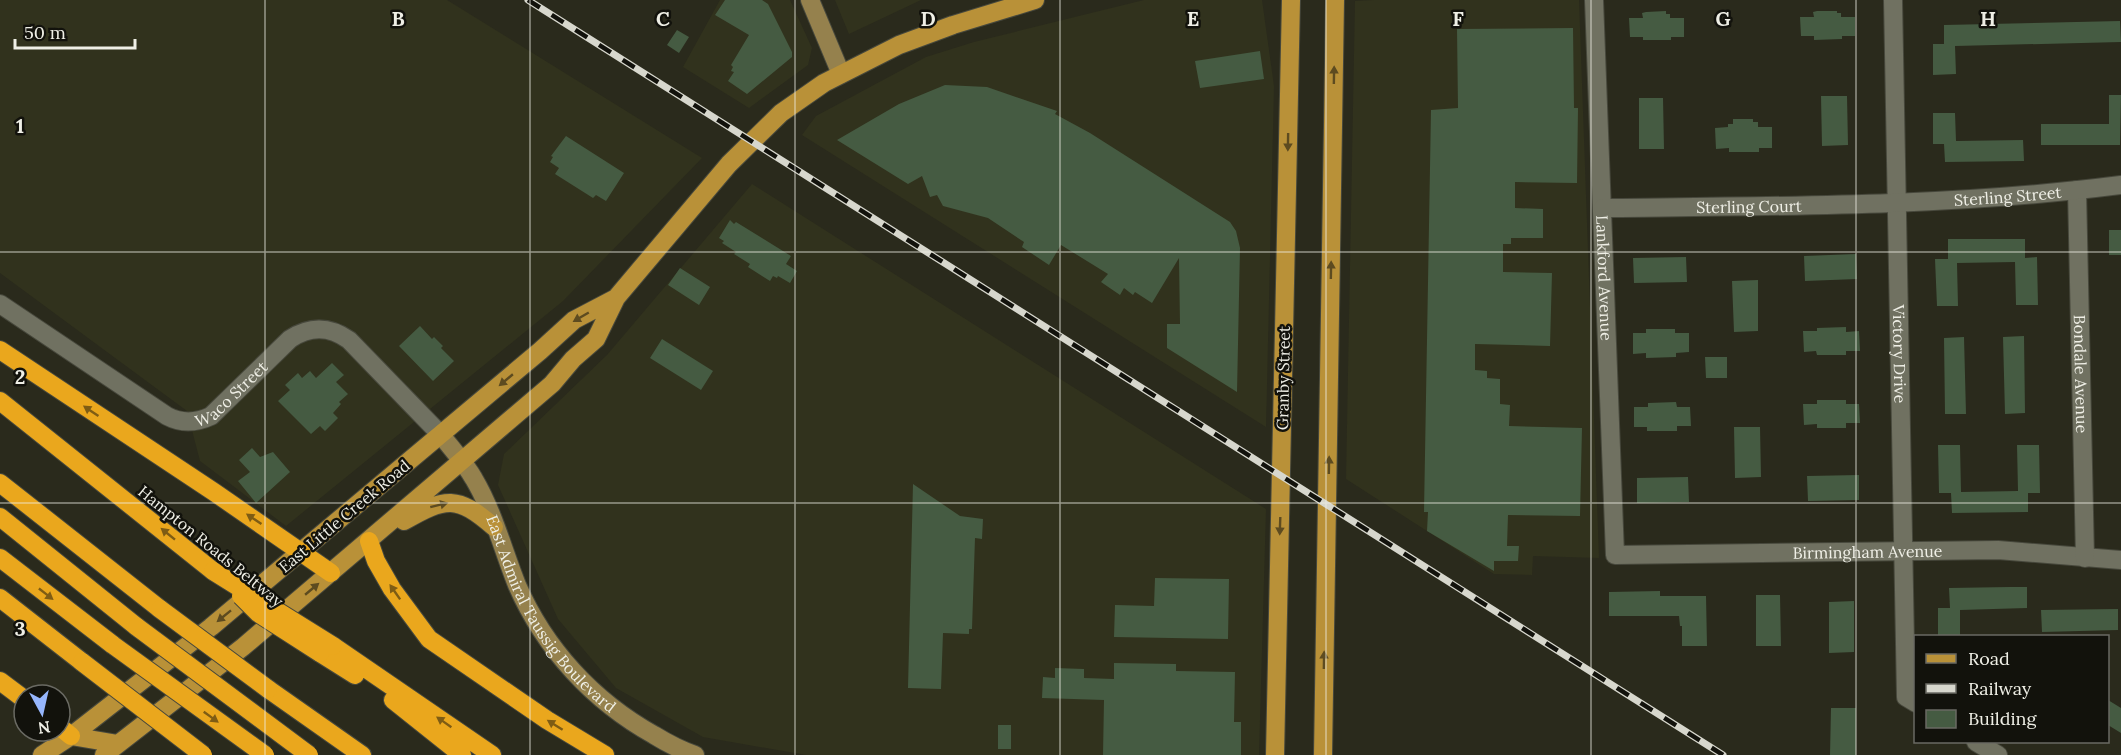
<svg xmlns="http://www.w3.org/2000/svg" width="2121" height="755" viewBox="0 0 2121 755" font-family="Lora,serif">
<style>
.built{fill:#31321d}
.building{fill:#455b42}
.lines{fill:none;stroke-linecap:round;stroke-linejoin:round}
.street-casing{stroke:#47483c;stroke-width:20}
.secondary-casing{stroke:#47483c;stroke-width:20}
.primary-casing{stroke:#47483c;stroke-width:20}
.highway-casing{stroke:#47483c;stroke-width:20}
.street{stroke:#707161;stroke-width:18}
.secondary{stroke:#95814d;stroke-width:18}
.primary{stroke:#b99138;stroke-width:18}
.highway{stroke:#eaa71d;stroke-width:18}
.rail-casing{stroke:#d7d7cd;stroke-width:7}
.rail{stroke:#12120c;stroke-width:4.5;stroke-dasharray:14;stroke-linecap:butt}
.highway-bridge-casing{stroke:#47483c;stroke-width:20;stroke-linecap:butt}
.highway-bridge{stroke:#eaa71d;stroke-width:18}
.oneway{fill:#5d4b20}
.oneway2{fill:#7e5c14}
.grid{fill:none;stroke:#efefe6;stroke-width:1.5;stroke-opacity:0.55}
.labels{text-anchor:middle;stroke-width:5;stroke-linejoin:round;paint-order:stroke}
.street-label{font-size:16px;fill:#efefe6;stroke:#12120c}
.grid-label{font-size:20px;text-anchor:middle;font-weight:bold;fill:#efefe6;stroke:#12120c;stroke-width:5;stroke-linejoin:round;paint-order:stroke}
</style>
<rect width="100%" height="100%" fill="#2a2a1c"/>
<path class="built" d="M0,0H447L702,158L563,301L286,526L200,461L187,411L0,273Z
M720,0H790L812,48L808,65L749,108L683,67Z
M835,0H921L849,34Z
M1144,0H1262L1274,86L1266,427L802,135L816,116L926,57L974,42Z
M1374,0H1579L1599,558L1533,556L1532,575L1494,574L1346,479L1355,1Z
M752,184L1266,509L1259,755H806L703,737L616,688L558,619L498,485L504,454L607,355Z"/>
<path class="building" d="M725,0H762L768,4L792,52V57L747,94L728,81L734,72L731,71L733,67L731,65L749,35L715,15Z
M1666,11V14H1670V18H1684V37H1671V40H1643V37H1630L1629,18H1643L1642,13L1646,12Z
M1817,11H1837V13H1841V17H1855V36H1842V39L1814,40V36H1801L1800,17H1814L1813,12Z
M2120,21L2121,42L1955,46L1956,74L1933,75V44H1944V25Z
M1573,28L1574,108H1578L1577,183L1515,182V208L1543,209V238H1511V244H1503V272L1552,273L1550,346L1475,344V370L1487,371V378L1500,379V404L1510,405L1509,426L1582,428L1580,516L1508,515L1507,546H1519L1518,561H1494V571L1427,531L1428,512H1424L1431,110L1458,108L1457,29Z
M677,30L689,37L679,53L667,45Z
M1260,51L1264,79L1200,88L1195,61Z
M945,85L987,87L1057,111L1055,114L1090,133L1230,222L1236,231L1240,248L1237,392L1167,348V324H1180L1179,258L1152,303L1135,292L1133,295L1124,288L1120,295L1101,282L1108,274L1061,245L1049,265L1022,247L1024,242L988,218L943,206L937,195L930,197L922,176L908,184L837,140L899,104Z
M2109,95H2121L2120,145H2041V124H2109Z
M1821,96H1847L1848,145L1822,146Z
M1639,98H1663L1664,149H1639Z
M1933,113H1955L1956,141L2023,140L2024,161L1945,162L1944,144H1933Z
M1733,119H1753V122H1758V127H1772V148H1759V152H1729V148L1716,149L1715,128L1728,127V124H1733Z
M566,136L624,173L606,201L596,195L593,198L555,174L559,168L550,162L553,157L551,156Z
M730,220L734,224L736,222L791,256L786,264L797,271L790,283L778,276L777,278L773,276L770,281L748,267L750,264L734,254L736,252L722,243L724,241L719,238Z
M2109,230H2121V255H2109Z
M1948,239H2025V258L2037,257L2038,305H2016L2015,262L1957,263L1958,306H1937L1935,259H1948Z
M1856,254L1857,279L1805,281L1804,256Z
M1686,257L1687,282L1634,283L1633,258Z
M680,268L710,287L699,305L668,285Z
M1758,280V331L1734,332L1732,281Z
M420,326L432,339L434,337L443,346L441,348L454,361L433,381L399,346Z
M1846,327V332L1859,331L1860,351H1846V355H1817L1816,351L1804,352L1803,331H1817V328Z
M1646,329H1675V333H1689V352L1676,353V357L1646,358V353L1633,354V333H1646Z
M2024,336L2025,413L2005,414L2003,337Z
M1964,337L1966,414H1945L1944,338Z
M662,339L713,371L701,390L650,358Z
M1705,357H1727V378H1706Z
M332,363L344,375L336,382L348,394L339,402L341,404L333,413L338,418L325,431L320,426L311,434L278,401L290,390L285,385L298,373L302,378L310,371L316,378Z
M1817,400H1846V404H1859L1860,423H1846V428H1817V424L1804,425L1803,404H1817Z
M1676,402L1677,407H1690L1691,426H1677V431H1647V427H1634V407H1648V403Z
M1734,427H1760L1761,477L1735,478Z
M1938,445H1960L1961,492L2018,491L2017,445H2039L2040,493H2028V512L1952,513L1951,493H1939Z
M252,448L260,457L273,452L290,472L256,503L238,481L250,472L239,460Z
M1859,475V500L1808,501L1807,476Z
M1688,477L1689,502L1637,503V478Z
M913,484L960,516L983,519L982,539L975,538L972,629H969V634L943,633L941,689L908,688Z
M1155,578L1229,579L1228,639L1114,637L1115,605L1154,606Z
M2010,587H2027V608L1960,610V636H1938V608H1950L1949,588Z
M1660,591V596H1706L1707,646H1682V626H1680L1679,616H1609V592Z
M1756,595H1780L1781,646H1756Z
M1854,601V652L1829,653V602Z
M2118,609V630L2042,632L2041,610Z
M1114,663L1176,664V671L1235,672L1234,722H1241V755H1103L1104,700L1042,698L1043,677L1055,678V668L1084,669V678L1114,679Z
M2108,700L2121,708V733L2108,725Z
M1831,708H1856V755H1830Z
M998,725H1011V749H998Z"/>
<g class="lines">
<g class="street-casing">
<g id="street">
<path id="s1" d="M1594,0L1615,555L1998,550L2121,560"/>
<path id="s2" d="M1893,0L1906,697L1916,703"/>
<path id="s3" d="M2077,190L2085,558"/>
<path id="s4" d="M1603,208C1776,206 1949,207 2121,185"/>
<path id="s5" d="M0,304L167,416C182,424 196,423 211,416L290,339C310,326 329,326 349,340L441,435"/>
<path d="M1976,742L1998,755"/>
</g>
</g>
<g class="secondary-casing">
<g id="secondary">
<path d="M810,0L841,74"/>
<path id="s6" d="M441,435C452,449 465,463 474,479C493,511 503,550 517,585C545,649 593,701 654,735C667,743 680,750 695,755"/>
</g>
</g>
<g class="primary-casing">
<path id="primary" d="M404,521C446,497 457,495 494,527
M71,736L118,744
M42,755L71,736L211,627L540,351L574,320L616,298
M104,755L243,647L552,384L573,359L596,339L616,298L729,164L781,113L824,83L899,45L953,25L1035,0
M1275,755L1291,0
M1323,755L1335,0"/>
</g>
<g class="highway-casing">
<path id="highway" d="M0,350L214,492L331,573
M0,401L213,571
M0,483L160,609
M0,517L137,627
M369,541L376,561L392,589L429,639L547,720L605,755
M0,558L113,645
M0,598L82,662
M333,646L492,755
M320,653L355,675
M0,681L24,699
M268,689L362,755
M393,700L462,755
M60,727L71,736"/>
</g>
<use href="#street" class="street"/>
<use href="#secondary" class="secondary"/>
<use href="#primary" class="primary"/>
<use href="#highway" class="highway"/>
<g class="rail-casing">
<path id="rail" d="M528,0L1723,755"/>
</g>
<use href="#rail" class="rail"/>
<g class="highway-bridge-casing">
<path id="highway-bridge" d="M213,571L333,646
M241,596L258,613L320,653
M160,609L268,689
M137,627L309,755
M113,645L265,755
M82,662L203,755"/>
</g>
<use href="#highway-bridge" class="highway-bridge"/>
</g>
<defs><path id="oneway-solid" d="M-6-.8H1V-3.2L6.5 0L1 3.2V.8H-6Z" transform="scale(1.5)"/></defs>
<g class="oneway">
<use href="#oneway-solid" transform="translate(1334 75) rotate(-89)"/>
<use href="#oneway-solid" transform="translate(1288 142) rotate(91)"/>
<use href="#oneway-solid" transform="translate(1331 270) rotate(-89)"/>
<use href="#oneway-solid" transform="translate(581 317) rotate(150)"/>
<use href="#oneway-solid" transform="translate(506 380) rotate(140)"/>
<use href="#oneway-solid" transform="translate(1329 465) rotate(-89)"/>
<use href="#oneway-solid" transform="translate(439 505) rotate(-14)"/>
<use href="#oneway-solid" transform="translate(1280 526) rotate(92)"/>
<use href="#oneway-solid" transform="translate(312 589) rotate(-40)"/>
<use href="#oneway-solid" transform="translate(224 616) rotate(141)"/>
<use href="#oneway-solid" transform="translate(1324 660) rotate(-89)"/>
</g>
<g class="oneway2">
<use href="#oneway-solid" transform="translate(91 411) rotate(-146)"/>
<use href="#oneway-solid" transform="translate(254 519) rotate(-146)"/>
<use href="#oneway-solid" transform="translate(168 534) rotate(-141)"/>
<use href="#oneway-solid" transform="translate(395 592) rotate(-125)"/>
<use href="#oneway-solid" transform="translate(46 594) rotate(38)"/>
<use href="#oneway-solid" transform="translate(211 717) rotate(36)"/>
<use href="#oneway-solid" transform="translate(444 722) rotate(-145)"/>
<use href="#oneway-solid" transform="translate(555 725) rotate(-148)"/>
</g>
<path class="grid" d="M265,0V755M530,0V755M795,0V755M1060,0V755M1326,0V755M1591,0V755M1856,0V755M0,252H2121M0,503H2121"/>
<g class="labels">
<g class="street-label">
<text dy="6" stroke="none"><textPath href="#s4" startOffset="405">Sterling Street</textPath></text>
<text dy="6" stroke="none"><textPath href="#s4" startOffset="146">Sterling Court</textPath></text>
<text dy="6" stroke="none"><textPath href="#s1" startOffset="278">Lankford Avenue</textPath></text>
<text dy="6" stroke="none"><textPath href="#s2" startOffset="354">Victory Drive</textPath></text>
<text dy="6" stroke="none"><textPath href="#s3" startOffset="184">Bondale Avenue</textPath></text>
<text transform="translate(1283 378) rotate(-89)" y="6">Granby Street</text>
<text dy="6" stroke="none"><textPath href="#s5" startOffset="276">Waco Street</textPath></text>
<text transform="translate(344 516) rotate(-40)" y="6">East Little Creek Road</text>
<text transform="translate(211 546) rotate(39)" y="6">Hampton Roads Beltway</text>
<text dy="6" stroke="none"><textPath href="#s1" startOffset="808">Birmingham Avenue</textPath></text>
<text dy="6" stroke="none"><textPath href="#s6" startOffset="212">East Admiral Taussig Boulevard</textPath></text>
</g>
</g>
<g class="grid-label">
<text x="398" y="26">B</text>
<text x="663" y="26">C</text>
<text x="928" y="26">D</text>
<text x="1193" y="26">E</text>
<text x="1458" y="26">F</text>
<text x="1723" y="26">G</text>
<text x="1988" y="26">H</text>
<text x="20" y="133">1</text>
<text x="20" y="384">2</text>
<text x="20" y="636">3</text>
</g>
<rect x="1914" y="635" width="195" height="108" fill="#12120c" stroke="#6a6a63" stroke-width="1.5"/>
<rect x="1926" y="654" width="30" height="9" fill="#b99138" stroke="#6a6a63" stroke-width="1.5"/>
<text x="1968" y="665" font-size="18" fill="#efefe6">Road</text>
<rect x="1926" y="684" width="30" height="9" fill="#d7d7cd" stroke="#6a6a63" stroke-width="1.5"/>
<text x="1968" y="695" font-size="18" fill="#efefe6">Railway</text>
<rect x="1926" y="710" width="30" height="18" fill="#455b42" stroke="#6a6a63" stroke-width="1.5"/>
<text x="1968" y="725" font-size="18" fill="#efefe6">Building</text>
<g transform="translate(42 713) rotate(172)"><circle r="28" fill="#12120c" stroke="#6a6a63" stroke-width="1.5"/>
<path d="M0-4.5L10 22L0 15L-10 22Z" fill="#96b6fd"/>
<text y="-9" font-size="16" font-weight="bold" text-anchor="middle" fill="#efefe6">N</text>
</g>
<path d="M15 39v9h120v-9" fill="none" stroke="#efefe6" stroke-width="3"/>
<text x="24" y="39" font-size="18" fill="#efefe6" stroke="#12120c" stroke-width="4.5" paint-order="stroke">50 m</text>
</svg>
